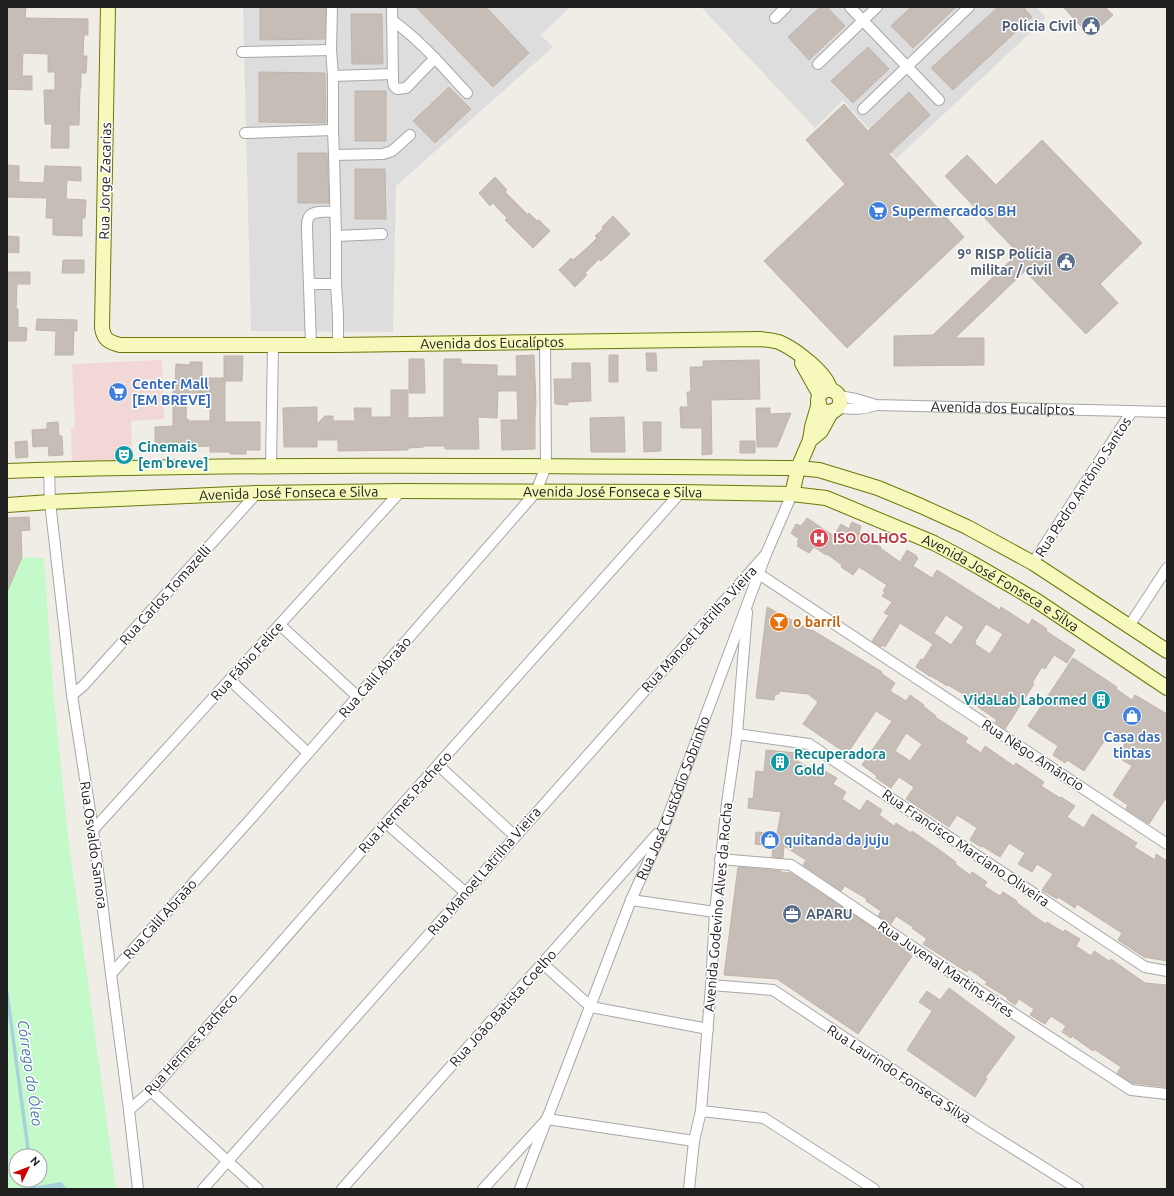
<svg xmlns="http://www.w3.org/2000/svg" width="1174" height="1196" viewBox="0 0 1174 1196" font-family="Ubuntu,sans-serif">
<style>
.residential{fill:#dedddd}
.commercial{fill:#f1d7d6}
.park{fill:#c4f9c9;fill-rule:evenodd}
.water{fill:#a7d1dd}
.lines{fill:none;stroke-linecap:round;stroke-linejoin:round}
.stream{stroke:#a7d1dd;stroke-width:3.5}
.building{fill:#c5bdb6;stroke:#c2b4a9;fill-rule:evenodd}
.street-casing{stroke:#a7a7a7;stroke-width:12}
.secondary-casing{stroke:#6b7806;stroke-width:16}
.street{stroke:#fff;stroke-width:10}
.secondary{stroke:#f6f9bb;stroke-width:14}
.labels{text-anchor:middle;stroke-width:3;stroke-linejoin:round;paint-order:stroke}
.service-label{font-size:14px;font-weight:bold;fill:#4e5e75;stroke:#fff;text-anchor:end}
.street-label{font-size:14px;fill:#202020;stroke:#fff}
.shop-label{font-size:14px;font-weight:bold;fill:#366cbe;stroke:#fff;text-anchor:start}
.culture-label{font-size:14px;font-weight:bold;fill:#0d838f;stroke:#fff;text-anchor:start}
.health-label{font-size:14px;font-weight:bold;fill:#be3a42;stroke:#fff;text-anchor:start}
.food-label{font-size:14px;font-weight:bold;fill:#c56008;stroke:#fff;text-anchor:start}
.water-label{font-size:15px;font-style:italic;fill:#4979a8;stroke:#fff}
</style>
<rect width="100%" height="100%" fill="#f0ede6"/>
<path class="residential" d="M243,7H570L541,35L553,47L396,186L393,332L251,331Z
M701,7H1036L1046,18L896,159L843,100L815,128Z"/>
<path class="commercial" d="M162,360L164,419L131,421L133,467L72,470L71,428L75,427L72,364Z"/>
<path class="park" d="M7,557L44,558L53,690L68,836L116,1189H7ZM16,1156H40V1180H16Z"/>
<path class="water" d="M61,1182L67,1189H22L27,1188Z"/>
<g class="lines">
<path class="stream" d="M7,993L29,1156
M32,1180L34,1189"/>
</g>
<path class="building" d="M7,7H26L25,18L88,19V35H84L83,56H87L86,73H81V88H80L79,125H69V148H51L52,124H45L44,90H55V72H48V54L23,53L22,76H32V90L7,89Z
M260,7H326L325,39L260,40Z
M416,7H486L529,53L493,87Z
M820,7H827L845,26L809,60L788,37Z
M911,7H956L913,48L891,26Z
M998,7H1023L1032,17L953,90L931,68Z
M1063,7H1105L1113,15L1090,36Z
M351,14H382L383,64H352Z
M868,47L889,69L853,103L831,81Z
M259,72L325,73L326,123L259,122Z
M449,87L471,109L435,143L413,121Z
M355,91H386V141H355Z
M909,92L930,115L889,154L964,237L847,348L764,261L845,184L806,140L844,104L868,131Z
M1042,140L1142,243L1100,284L1118,303L1086,334L1025,271L955,338H984V365L894,366V336L933,335L1018,253L945,176L967,155L996,185Z
M298,153H327L329,203H298Z
M7,165L19,166V182L44,183L45,166L81,167V181L67,180L66,199L86,200L85,218H82V236L53,235V218H46L47,198L7,197Z
M355,169H385L386,219H355Z
M495,177L507,190L505,192L528,215L529,213L537,221L539,220L550,231L533,248L505,220L507,218L493,203L490,206L479,193Z
M613,216L630,234L601,261L599,259L585,273L587,275L575,287L559,270L571,258L573,260L588,247L597,238L595,236L603,229L602,227Z
M7,236L19,237V253L7,252Z
M63,260H84V273H62Z
M7,272H30V284H17L16,309H18V327L27,328L26,341H7Z
M37,319L77,320V331H74L73,355H55L56,331L36,330Z
M646,353H656L657,371H647Z
M534,355L536,403L535,418V449L502,450L501,420H518L517,391H498L497,418L478,417L479,449H445V446H424V447L408,448V450L338,451V440H317V447H284L283,408L317,407V424L325,416H333V421H355L354,408H371V417H391V390H408V418L444,417V359H461V364L497,365V376H517L516,356Z
M609,355H618V382H609Z
M224,356H243L242,381H225V422H260V450H246V454H230V452H210V446L191,447V443H168V446L155,447V427L173,426V384H175L176,364L190,365V362H202V378H224ZM187,393H210V421H188V419H186Z
M409,359H424L425,393H409Z
M759,360L760,399L711,400L712,454L702,455V428H681L680,407H688L687,392H691L690,367H703V361Z
M572,363H590L591,401L568,402V405L555,404L554,379H572Z
M756,408H770V414L791,413L777,447H757Z
M624,417L625,452H591L590,418Z
M58,422L59,436H62L63,455L49,456L48,446L33,447L32,430L47,429V423Z
M643,422H661V451L644,452Z
M27,441L28,457L16,458L15,442Z
M740,441H755V453H740Z
M29,517L30,530L21,531L22,557L7,592V518Z
M807,518L834,536L841,524L849,529L852,522L861,526L859,533L881,547L880,548L900,562L907,550L917,556L916,557L918,558L913,566L932,578L937,570L1000,610L1001,607L1029,625L1032,619L1047,629L1046,631L1075,650L1067,663L1054,655L1045,669L1042,667L1032,683L1034,684L1005,729L995,722L997,720L962,696L963,694L948,685L947,686L931,676V677L916,667L921,659L923,660L933,644L900,623L885,647L882,645L881,647L872,641L889,615L884,613L892,602L882,596L885,592L883,591L887,585L859,567L853,575L841,567L842,565L827,554L826,555L814,547L809,553L797,546L799,543L797,542L799,539L791,533L796,524L801,526ZM946,615L964,627L951,645L934,633ZM986,624L1003,634L990,654L975,644L976,642L975,641Z
M767,607L812,631V630L882,672L881,673L895,683L890,691L906,701L910,695L924,705L923,706L936,716L935,717L968,738L965,742L981,753L985,746L1014,766L1016,763L1044,782L1041,786L1060,798L1061,797L1075,806L1067,817L1084,828L1092,814L1137,843L1134,847L1155,860L1156,854L1167,861V961L1144,957L1118,940L1122,933L1077,904L1075,908L1058,897L1057,899L1042,890L1053,874L1037,864L1032,872L1018,864L1025,853L1009,843L1000,857L982,846L981,847L970,840L977,828L957,815L949,827L906,799L914,787L899,777L891,788L876,778L877,776L862,765L892,721L876,711L847,754L803,724L818,702L808,694L779,691V694H775L774,700L756,698ZM906,733L922,744L910,761L895,751Z
M1073,658L1117,687L1116,689L1132,700L1135,695L1167,714V796L1149,824L1126,809L1128,805L1113,795L1132,766L1116,756L1125,744L1109,734L1084,771L1067,760L1065,763L1053,755L1058,746L1028,726Z
M766,750L796,753L795,759L818,774L821,769L837,778L833,784L846,792L842,799L860,811L867,800L882,810L879,815L894,826L896,823L911,833L912,831L941,851L956,862L955,864L970,875L972,872L987,882L984,886L1000,896L1003,892L1017,901V903L1031,913V914L1046,924L1047,922L1063,932L1065,930L1080,939L1076,946L1091,956L1094,951L1109,961L1111,959L1145,983L1167,985V1087L1132,1083L1117,1073L1121,1067L1094,1049L1093,1051L1072,1036L1071,1038L1062,1032L1066,1026L1051,1016L1045,1024L1030,1015L1034,1009L1019,999L1015,1005L1007,999L1008,998L985,984L987,982L969,969L967,972L923,944L927,939L912,928L913,927L896,916L891,924L878,916L881,911L866,901L867,899L845,886L841,891L803,865L806,860L784,846L783,858L772,857L773,846L755,844L756,832L777,834L781,812L748,808L749,798L753,799L756,771L764,772Z
M738,867L781,871V872L791,873L884,935L912,956L858,1034L777,979L724,975Z
M949,988L1015,1037L985,1078L987,1079L975,1097L907,1050L932,1011L919,1002L927,991L940,1000Z"/>
<g class="lines">
<g class="street-casing">
<g id="street">
<path d="M332,7L331,50L333,76V130L334,155L336,236V284L338,316V345"/>
<path d="M392,7L393,82L394,86L397,89L406,88L435,58"/>
<path d="M850,7L939,100"/>
<path d="M775,18L786,7"/>
<path d="M392,20C421,41 443,67 467,93"/>
<path d="M242,52L331,50"/>
<path d="M818,64L877,7"/>
<path d="M333,76L393,74"/>
<path d="M863,109L969,7"/>
<path d="M245,133L333,130"/>
<path d="M334,155L383,154L392,151L410,135"/>
<path d="M336,236L382,234"/>
<path d="M309,284H336"/>
<path d="M311,344L307,229C307,226 307,222 308,219C311,209 327,212 335,212"/>
<path id="s1" d="M839,396L856,399L876,405L1167,412"/>
<path d="M838,408C852,409 863,410 876,405"/>
<path d="M271,467L273,345"/>
<path d="M49,470L50,502L72,695L93,830L111,974L129,1110L138,1189"/>
<path d="M1033,563L1132,411"/>
<path d="M759,574L1167,844"/>
<path d="M280,625L357,696"/>
<path d="M1129,626L1167,568"/>
<path d="M230,680L308,753"/>
<path d="M72,695L83,686L257,493"/>
<path d="M737,734L809,744L1145,967L1167,971"/>
<path d="M438,765L515,836"/>
<path d="M386,823L466,893"/>
<path d="M93,830L401,491"/>
<path d="M720,859L791,865L944,968L1131,1090L1167,1094"/>
<path d="M631,900L715,912"/>
<path d="M542,963L591,1007L708,1029"/>
<path d="M111,974L248,822L536,492L546,466L545,342"/>
<path d="M711,985L773,990L979,1127L1078,1189"/>
<path d="M151,1091L258,1189"/>
<path d="M129,1110L151,1091L386,823L681,492"/>
<path d="M701,1111L764,1118L874,1189"/>
<path d="M203,1189L766,554"/>
<path d="M342,1189L657,834"/>
<path d="M483,1189L547,1119L694,1141"/>
<path id="s2" d="M520,1189L631,900L664,827L766,554L792,494"/>
<path d="M689,1189L694,1141L701,1111L711,985L715,912L727,803L737,734L747,612"/>
</g>
</g>
<g class="secondary-casing">
<g id="secondary">
<path id="s3" d="M108,7L102,328C104,340 109,342 120,345H338L760,339C767,340 775,340 781,343C796,350 828,374 830,390"/>
<path d="M802,363L820,395"/>
<circle cx="829" cy="401" r="11"/>
<path d="M810,440L812,427L819,403"/>
<path d="M7,471C271,463 535,466 798,468L819,470L878,488L921,506L967,527L1033,563L1167,651"/>
<path d="M792,494L798,468L810,440L821,431L832,411"/>
<path id="s4" d="M7,505L50,502L257,493L401,491L681,492L792,494L826,498L934,543L970,562L1010,585L1037,601L1167,688"/>
</g>
</g>
<use href="#street" class="street"/>
<use href="#secondary" class="secondary"/>
</g>
<defs>
<g id="civic-disc" transform="scale(1)"><circle r="9.5" fill="#5c6f8a" stroke="#fff"/><path d="M-.6-6.5H3V-4.5H.6V-3L4-1V1h2V6H-6V1h2V-1L-.6-3ZM-1.2 2.5V6h2.4V2.5Z" fill="#fff"/></g>
<g id="supermarket-disc" transform="scale(1)"><circle r="9.5" fill="#3f7fe0" stroke="#fff"/><path d="M-6-5.5h2.5l.6 2H6L4.5 2H-2.5L-4.4-4H-6ZM-1.5 3.2a1.3 1.3 0 1 0 .1 0ZM3 3.2a1.3 1.3 0 1 0 .1 0Z" fill="#fff"/></g>
<g id="theatre-disc" transform="scale(1)"><circle r="9.5" fill="#0f9aa8" stroke="#fff"/><path d="M-5-5.5Q0-4 5-5.5V0Q5 5 0 6Q-5 5-5 0ZM-3.3-2.5H-1v1.5H-3.3ZM1-2.5H3.3v1.5H1ZM-2.8 1Q0 5.5 2.8 1Z" fill="#fff"/></g>
<g id="hospital-disc" transform="scale(1)"><circle r="9.5" fill="#e0444e" stroke="#fff"/><path d="M-5-5h3v3.5h4V-5h3V5h-3V1.5h-4V5h-3Z" fill="#fff"/></g>
<g id="bar-disc" transform="scale(1)"><circle r="9.5" fill="#e8710a" stroke="#fff"/><path d="M-6-5H6L.8 .8V4.5H3.5V6h-7V4.5H-.8V.8Z" fill="#fff"/></g>
<g id="building-disc" transform="scale(1)"><circle r="9.5" fill="#0f9aa8" stroke="#fff"/><path d="M-4-6H4V6H1V3H-1V6H-4ZM-2.5-4.3h1.7v1.8h-1.7ZM.8-4.3h1.7v1.8H.8ZM-2.5-1h1.7V.8h-1.7ZM.8-1h1.7V.8H.8Z" fill="#fff"/></g>
<g id="shop-disc" transform="scale(1)"><circle r="9.5" fill="#3f7fe0" stroke="#fff"/><path d="M-5-2.5h2.3a2.7 3.5 0 0 1 5.4 0H5L5.5 6h-11ZM-1.5-2.5h3a1.5 2.3 0 0 0-3 0Z" fill="#fff"/></g>
<g id="office-disc" transform="scale(1)"><circle r="9.5" fill="#5c6f8a" stroke="#fff"/><path d="M-6-3h4V-5.5h4V-3h4V5H-6ZM-1-4.5V-3h2v-1.5ZM-6 0V1H6V0Z" fill="#fff"/></g>
</defs>
<g fill-rule="evenodd">
<use href="#civic-disc" x="1091" y="26"/>
<use href="#supermarket-disc" x="878" y="211"/>
<use href="#civic-disc" x="1066" y="262"/>
<use href="#supermarket-disc" x="118" y="392"/>
<use href="#theatre-disc" x="124" y="455"/>
<use href="#hospital-disc" x="819" y="538"/>
<use href="#bar-disc" x="779" y="622"/>
<use href="#building-disc" x="1101" y="700"/>
<use href="#shop-disc" x="1132" y="716"/>
<use href="#building-disc" x="780" y="762"/>
<use href="#shop-disc" x="770" y="840"/>
<use href="#office-disc" x="792" y="914"/>
</g>
<g class="labels">
<g class="service-label">
<text x="1077" y="31">Polícia Civil</text>
<text x="1052" y="259">9º RISP Polícia<tspan x="1052" dy="16">militar / civil</tspan></text>
<text x="806" y="919" text-anchor="start">APARU</text>
</g>
<g class="street-label">
<text transform="translate(105 181) rotate(-89)" y="5">Rua Jorge Zacarias</text>
<text dy="5" stroke="none"><textPath href="#s3" startOffset="720">Avenida dos Eucalíptos</textPath></text>
<text dy="5" stroke="none"><textPath href="#s1" startOffset="165">Avenida dos Eucalíptos</textPath></text>
<text transform="translate(1083 487) rotate(-57)" y="5">Rua Pedro Antônio Santos</text>
<text dy="5" stroke="none"><textPath href="#s4" startOffset="606">Avenida José Fonseca e Silva</textPath></text>
<text dy="5" stroke="none"><textPath href="#s4" startOffset="282">Avenida José Fonseca e Silva</textPath></text>
<text dy="5" stroke="none"><textPath href="#s4" startOffset="1014">Avenida José Fonseca e Silva</textPath></text>
<text transform="translate(165 595) rotate(-48)" y="5">Rua Carlos Tomazelli</text>
<text transform="translate(699 629) rotate(-48)" y="5">Rua Manoel Latrilha Vieira</text>
<text transform="translate(247 661) rotate(-48)" y="5">Rua Fábio Felice</text>
<text transform="translate(375 677) rotate(-49)" y="5">Rua Calil Abraão</text>
<text transform="translate(1033 755) rotate(33)" y="5">Rua Nêgo Amâncio</text>
<text dy="5" stroke="none"><textPath href="#s2" startOffset="420">Rua José Custódio Sobrinho</textPath></text>
<text transform="translate(405 802) rotate(-48)" y="5">Rua Hermes Pacheco</text>
<text transform="translate(94 845) rotate(82)" y="5">Rua Osvaldo Samora</text>
<text transform="translate(966 848) rotate(34)" y="5">Rua Francisco Marciano Oliveira</text>
<text transform="translate(484 871) rotate(-49)" y="5">Rua Manoel Latrilha Vieira</text>
<text transform="translate(718 907) rotate(-85)" y="5">Avenida Godevino Alves da Rocha</text>
<text transform="translate(160 919) rotate(-48)" y="5">Rua Calil Abraão</text>
<text transform="translate(946 969) rotate(34)" y="5">Rua Juvenal Martins Pires</text>
<text transform="translate(503 1008) rotate(-48)" y="5">Rua João Batista Coelho</text>
<text transform="translate(191 1044) rotate(-48)" y="5">Rua Hermes Pacheco</text>
<text transform="translate(899 1074) rotate(33)" y="5">Rua Laurindo Fonseca Silva</text>
</g>
<g class="shop-label">
<text x="892" y="216">Supermercados BH</text>
<text x="132" y="389">Center Mall<tspan x="132" dy="16">[EM BREVE]</tspan></text>
<text x="1132" y="742" text-anchor="middle">Casa das<tspan x="1132" dy="16">tintas</tspan></text>
<text x="784" y="845">quitanda da juju</text>
</g>
<g class="culture-label">
<text x="138" y="452">Cinemais<tspan x="138" dy="16">[em breve]</tspan></text>
<text x="1087" y="705" text-anchor="end">VidaLab Labormed</text>
<text x="794" y="759">Recuperadora<tspan x="794" dy="16">Gold</tspan></text>
</g>
<g class="health-label">
<text x="833" y="543">ISO OLHOS</text>
</g>
<g class="food-label">
<text x="793" y="627">o barril</text>
</g>
<g class="water-label">
<text transform="translate(30 1073) rotate(82)" y="5">Córrego do Óleo</text>
</g>
</g>
<rect width="1174" height="1196" fill="none" stroke="#202020" stroke-width="16"/>
<g transform="translate(28 1168) rotate(47)"><circle r="19" fill="#ffffff" stroke="#a6a6a6"/>
<path d="M0-3L7 15L0 10L-7 15Z" fill="#ce0201"/>
<text y="-6" font-size="11" font-weight="bold" text-anchor="middle" fill="#202020">N</text>
</g>
</svg>
